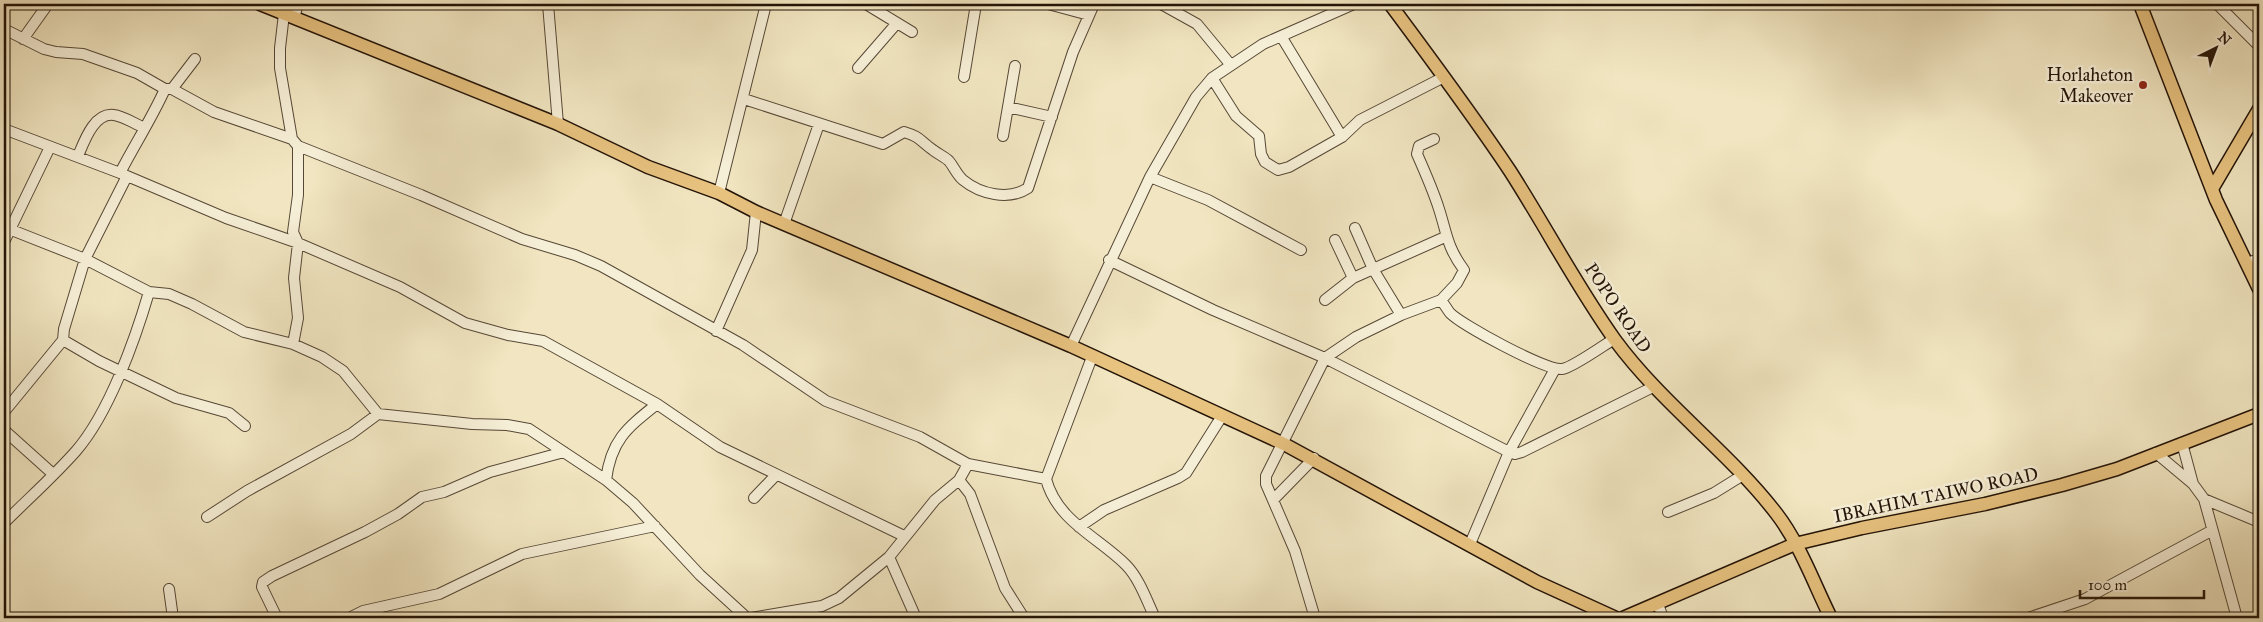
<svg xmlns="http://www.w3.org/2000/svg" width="2263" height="622" viewBox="0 0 2263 622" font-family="'IM FELL Great Primer',serif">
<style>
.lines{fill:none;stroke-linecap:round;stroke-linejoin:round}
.minor-casing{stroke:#564836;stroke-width:12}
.major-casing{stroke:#231307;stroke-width:15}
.minor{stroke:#f6efd7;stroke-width:10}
.major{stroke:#e8c380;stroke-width:12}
.poi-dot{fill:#8f2418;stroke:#f6efd7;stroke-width:2}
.labels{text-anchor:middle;stroke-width:5;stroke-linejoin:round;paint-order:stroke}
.poi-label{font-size:18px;fill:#231307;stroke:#f6efd7;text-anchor:end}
.street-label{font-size:18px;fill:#231307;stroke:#f6efd7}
</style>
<rect width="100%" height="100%" fill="#f1e6c1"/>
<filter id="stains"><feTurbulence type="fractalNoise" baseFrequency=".004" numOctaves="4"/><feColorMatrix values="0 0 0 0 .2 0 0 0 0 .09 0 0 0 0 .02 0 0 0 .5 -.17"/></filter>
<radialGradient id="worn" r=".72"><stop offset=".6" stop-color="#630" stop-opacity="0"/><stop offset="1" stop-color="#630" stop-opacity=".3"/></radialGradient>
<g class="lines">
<g class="minor-casing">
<path id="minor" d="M548,4L558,124
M866,4L912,32
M1048,4L1089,15
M1161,4L1197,24L1230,64
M2217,4L2259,46
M284,14L280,48V68L292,139L298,146V195L293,232L298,243L294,278L298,318L293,344
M294,18L298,4
M4,29L44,49L56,52L83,54L137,73L165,89H172L214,112L292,139
M1281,36L1342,137
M23,39L48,4
M858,68L897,23
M964,77L976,4
M1212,78L1236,116L1259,136L1261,154L1265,162L1278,170L1289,167L1342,137L1360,120L1444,77
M172,89L195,59
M744,99L883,144L904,132C921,137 920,141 933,150C938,154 945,157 949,161C954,167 957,175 963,180C980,194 1009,201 1028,188L1073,52L1094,4
M1008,107L1052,117
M4,129L120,173L226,218L298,243L400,287L465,323L508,335L543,341L657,404L720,447L904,536
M1003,136L1015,66
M298,146L421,195L522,239L575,255L601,266L743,345L826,401L920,437L968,464L1046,479
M78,156C84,142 94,112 114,115C123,116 135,124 143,127
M120,173C135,144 152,118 165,89
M1150,177L1208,200L1301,250
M719,193L766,4
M784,224L819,124
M4,227L85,259L149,292L169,294L192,304L244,332L293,344L322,357L343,371L378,414L472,424L507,425L529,429L606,480L633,503L700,575L747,618
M1355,228L1373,269L1401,315
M1335,240L1353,278
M4,242L50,147
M1109,260L1213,310L1325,358L1509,452L1555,369
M2248,267L2253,261L2259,259
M1325,300L1353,278L1445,237
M1441,300C1444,304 1447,309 1450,313C1462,325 1546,371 1562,369C1572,368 1604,345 1614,339
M716,331L752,250L756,212
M63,340L99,361L176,398L229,413L245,426
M1071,346L1150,177L1196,97L1212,78L1263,44L1354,4
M1092,357L1046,479C1057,521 1098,537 1126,565C1139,578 1147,601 1155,618
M4,412L63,340L64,329L85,259L127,176
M4,430L53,474
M2182,443L2193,484L2204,499L2259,522
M2156,453L2193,484
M606,480C611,440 627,428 657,404
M959,480L970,494L1005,588L1024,618
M754,498L776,475
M1274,499L1314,458
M2204,499L2237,618
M1668,512L1714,493L1743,475
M207,517L247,491L351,434L378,414
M4,523C28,499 54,476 76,451C109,413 135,340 149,292
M1079,527L1104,510L1178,478L1186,473L1222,416
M1470,544L1509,452L1515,454L1522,452L1653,387
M889,557L916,618
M169,589L173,618
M1658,604L1663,618
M277,618L262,587L263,582L272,576L365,532L398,514L422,497L444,492L490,472L564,452
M349,618L363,611L439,594L522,554L655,526
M751,618L822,606L839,598L889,557L935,500L959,480L968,464
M1315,618L1295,551L1266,484V476L1325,358L1356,337L1401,315L1441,300L1457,283L1464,270C1447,247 1447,234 1439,209C1433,190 1425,172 1417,154L1419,146L1434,139
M2028,618L2085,599L2211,531"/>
</g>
<g class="major-casing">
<path id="major" d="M260,4L558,124L648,167L719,193L756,212L1071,346L1284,444L1537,582L1616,618
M1390,4C1431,59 1472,114 1510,171C1546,227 1577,287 1615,340C1662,404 1728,451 1776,513C1800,544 1814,584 1831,618
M2140,4L2216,200L2259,289
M2212,189L2259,109
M1623,618L1795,544L1862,528L1985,504L2062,485L2117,469L2259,414"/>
</g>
<use href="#minor" class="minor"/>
<use href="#major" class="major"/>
</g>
<circle class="poi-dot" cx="2143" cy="85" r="5"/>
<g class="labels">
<g class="poi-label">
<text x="2133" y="81">Horlaheton<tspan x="2133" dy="21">Makeover</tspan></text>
</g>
<g class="street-label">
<text transform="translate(1618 308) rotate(56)" y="6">POPO ROAD</text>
<text transform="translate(1936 495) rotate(-12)" y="6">IBRAHIM TAIWO ROAD</text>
</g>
</g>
<rect width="2263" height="622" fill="none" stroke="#f1e6c1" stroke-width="20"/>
<rect x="5" y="5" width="2253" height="612" fill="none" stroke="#231307" stroke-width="2.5"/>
<rect x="10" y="10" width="2243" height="602" fill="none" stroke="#231307"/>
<g transform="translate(2216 48) rotate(42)" stroke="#f6efd7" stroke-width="4" paint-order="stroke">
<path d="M0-4L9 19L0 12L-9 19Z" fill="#231307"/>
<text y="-8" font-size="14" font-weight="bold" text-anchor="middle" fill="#231307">N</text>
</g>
<path d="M2080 590v8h124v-8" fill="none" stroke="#231307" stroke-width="2.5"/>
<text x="2088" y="590" font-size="15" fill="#231307" stroke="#f6efd7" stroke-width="4" paint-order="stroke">100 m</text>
<rect width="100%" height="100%" filter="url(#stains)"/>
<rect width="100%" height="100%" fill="url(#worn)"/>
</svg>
